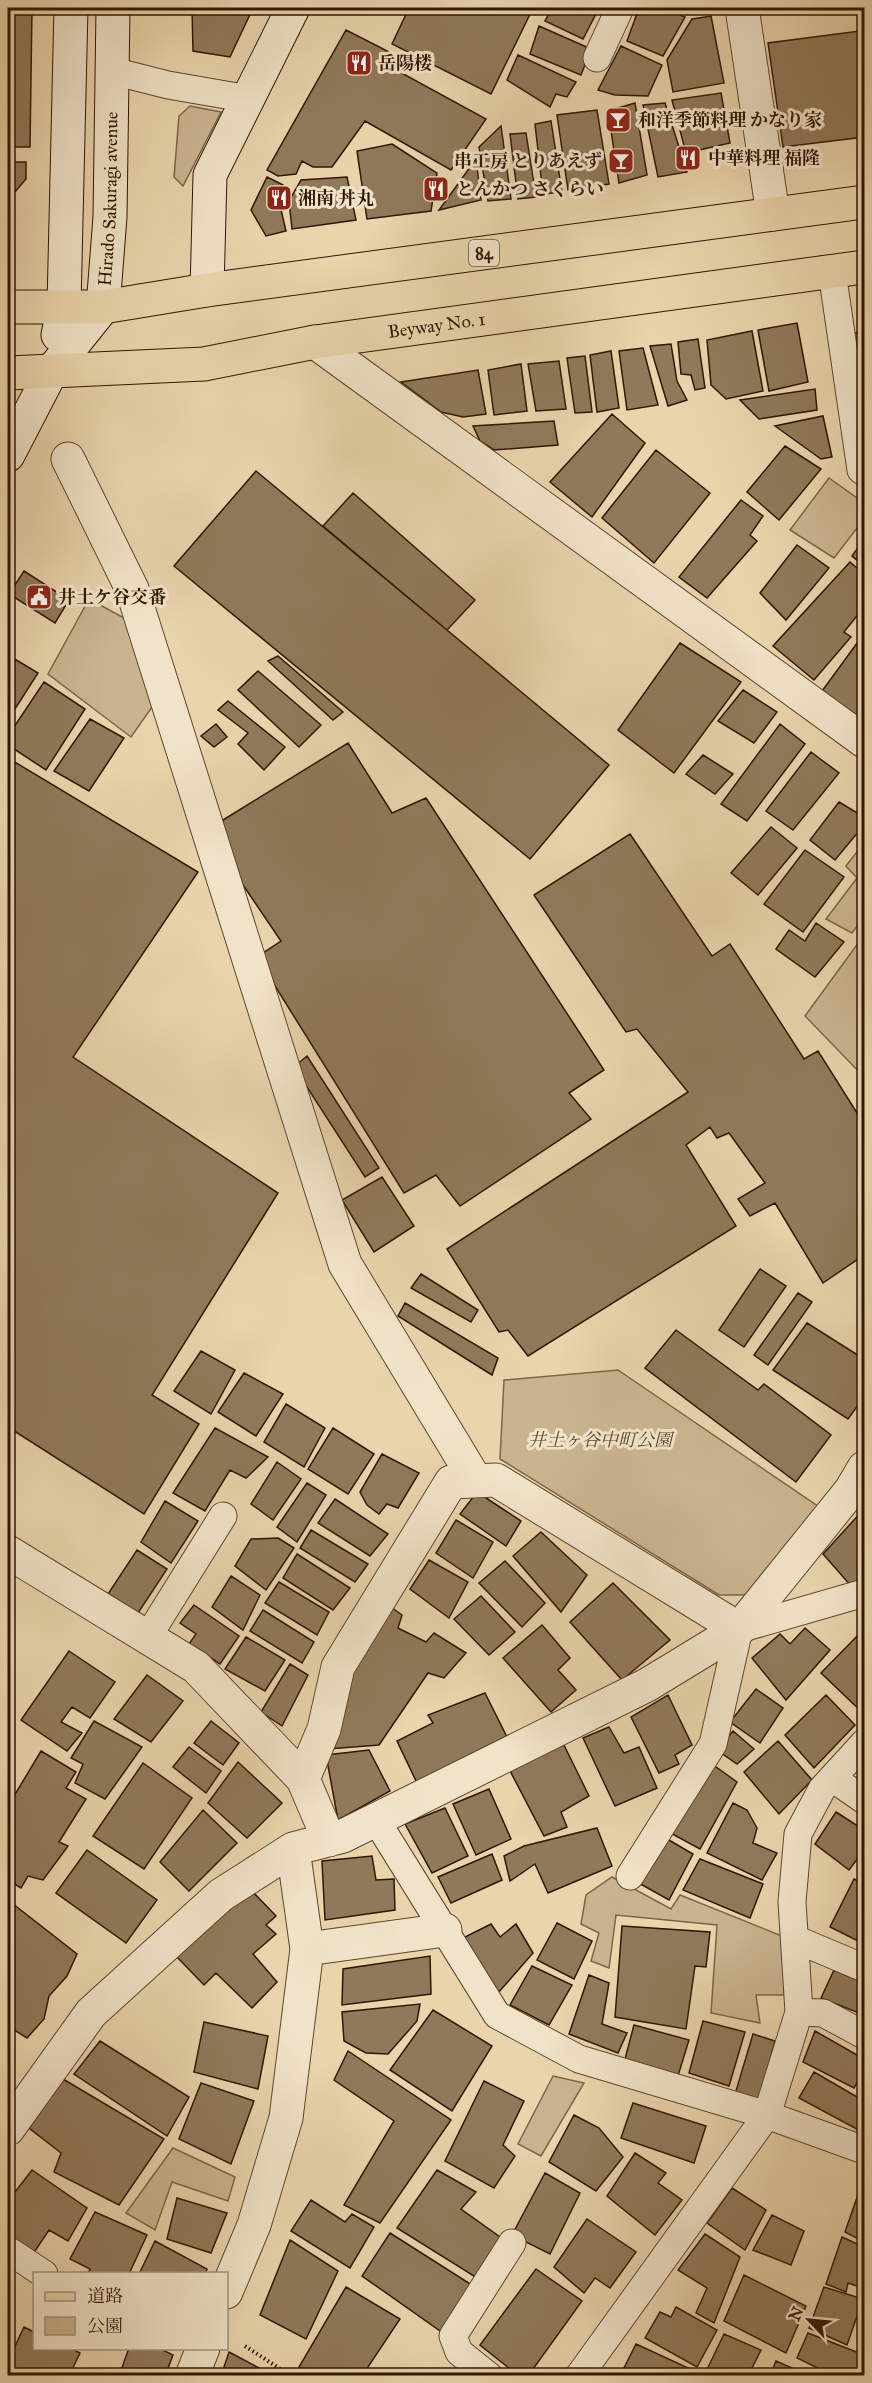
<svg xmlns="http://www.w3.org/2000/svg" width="872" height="2383" viewBox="0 0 872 2383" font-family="'IM FELL Great Primer','Noto Serif JP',serif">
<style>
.green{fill:#cab48f;stroke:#7d6548;stroke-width:1.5}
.building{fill:#90795a;stroke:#301601;stroke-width:1.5}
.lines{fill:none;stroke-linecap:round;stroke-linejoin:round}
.lane-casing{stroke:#5e462c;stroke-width:29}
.street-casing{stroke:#5e462c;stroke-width:35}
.secondary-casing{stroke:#301601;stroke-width:35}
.primary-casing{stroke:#301601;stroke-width:35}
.path{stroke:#301601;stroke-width:4;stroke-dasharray:1.5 3;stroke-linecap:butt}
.lane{stroke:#f1e3c9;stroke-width:27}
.street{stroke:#f1e3c9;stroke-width:33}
.secondary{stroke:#f1e3c9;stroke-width:33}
.primary{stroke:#e9d4ac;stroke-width:33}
.labels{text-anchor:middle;stroke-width:6;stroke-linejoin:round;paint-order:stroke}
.shield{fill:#f1e3c9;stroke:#6a543d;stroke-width:1.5}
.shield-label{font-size:16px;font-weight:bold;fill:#301601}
.poi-label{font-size:18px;font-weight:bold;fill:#301601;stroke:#f1e3c9;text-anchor:start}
.street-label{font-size:18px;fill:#301601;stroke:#f1e3c9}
.park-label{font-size:18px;font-style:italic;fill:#5e452c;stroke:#f1e3c9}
</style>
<rect width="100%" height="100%" fill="#e9d4ac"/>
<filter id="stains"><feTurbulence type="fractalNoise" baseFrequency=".00333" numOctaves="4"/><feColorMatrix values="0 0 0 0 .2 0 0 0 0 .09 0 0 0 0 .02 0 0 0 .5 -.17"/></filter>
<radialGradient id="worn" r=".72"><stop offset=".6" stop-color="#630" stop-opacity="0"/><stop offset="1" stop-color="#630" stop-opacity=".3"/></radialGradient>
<path class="green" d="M190,106L221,112L183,186L174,177L179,116Z
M829,478L864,503V519L834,558L790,530Z
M89,599L126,619L152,707L131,737L48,674Z
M864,843V917L852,933L826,919L857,878L846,866Z
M864,935V1077L805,1016Z
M618,1370L825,1511L747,1595H719L500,1459L504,1380Z
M612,1877L671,1909L680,1895L782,1936L785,1995H756L760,2023L711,2013L717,1925L616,1915L609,1968L591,1961L599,1933L581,1924L586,1895Z
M553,2076L584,2083L541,2156L518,2144Z
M173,2148L235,2177L228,2201L172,2182L155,2230L126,2213Z"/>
<path class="building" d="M8,8H32L30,147H8Z
M192,8H253L230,57L193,51Z
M409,8H533L491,94L392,44Z
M552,8H599L583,39L545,21Z
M639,8H664L685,17L663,56L627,41Z
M711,16L724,83L673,92L667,60L692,19Z
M539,26L591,49L581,75L530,54Z
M346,30L401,58L396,70L486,119L451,170L365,121L332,167H313L302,161L296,174L278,176L267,170Z
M860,31L864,35V137L783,147L768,43Z
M621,46L662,65L648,96L615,95L598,90Z
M518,55L576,82L567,97L556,94L550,107L507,80Z
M721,93L730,143L686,153L672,100Z
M635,103L647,175L619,183L608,111Z
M665,103L687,172L658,177L643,105Z
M597,110L609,184L568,190L557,115Z
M551,121L562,192L543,194L535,124Z
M501,126L511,199L488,201L479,147Z
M526,133L536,197L518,199L510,134Z
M392,144L437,173L431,211L367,219L357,151Z
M476,159L481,200L439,210Z
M8,162H26V179L8,200Z
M267,177L283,185L279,201L286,231L266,236L251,210Z
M347,177L356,220L292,229L289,201L301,180Z
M797,323L808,382L769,391L758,330Z
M752,331L763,391L726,399L711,385L707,340Z
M864,331V426L854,333Z
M698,339L705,388L695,390L691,375L681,374L678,342Z
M671,344L677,381L687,400L668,406L650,346Z
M643,348L658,405L627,410L619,351Z
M611,351L619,408L597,412L590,355Z
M585,356L592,412L575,413L567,358Z
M559,361L566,409L536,411L528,364Z
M521,364L527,411L494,415L488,370Z
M478,370L486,414L463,417L441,412L401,382Z
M815,389L817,410L759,419L740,400Z
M612,414L645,443L592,517L550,482Z
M823,416L832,457L821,459L775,426Z
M554,421L558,445L494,450L480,441L473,426Z
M785,446L821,469L779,520L747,492Z
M656,450L710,493L654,563L602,518Z
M256,471L609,765L530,859L174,566Z
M353,493L475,600L447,630L323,526Z
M741,500L763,516L750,535L757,541L707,598L679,577Z
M864,539V566L852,556Z
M797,545L829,568L786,620L760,593Z
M850,562L864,574V607L844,632L851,637L814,680L773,646Z
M24,571L69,600L55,623L9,594Z
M863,635L864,636V720L822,691Z
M680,643L741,682L674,773L618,730Z
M8,655L38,673L8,720Z
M278,656L343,712L333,720L268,661Z
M258,671L321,725L299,747L238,690Z
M44,682L85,709L46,770L8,745V736Z
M743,690L777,712L754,743L718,721Z
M228,701L285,747L264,770L238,744L248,733L218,710Z
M90,719L124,738L89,791L54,771Z
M216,724L227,737L214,747L201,736Z
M780,724L805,744L747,821L721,804Z
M348,743L392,813L426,798L604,1070L569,1093L591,1119L460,1206L436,1175L404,1193L257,957L281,941L226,860L223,820Z
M811,752L839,773L793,830L766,811Z
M703,755L733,774L715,794L686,774Z
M8,758L198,872L73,1057L278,1193L152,1395L199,1424L144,1514L8,1427Z
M839,802L864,817V825L835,860L810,840Z
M771,827L797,848L758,895L731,873Z
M630,834L712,956L730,944L804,1059L818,1051L864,1124V1255L823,1283L775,1203L750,1216L738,1199L765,1183L729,1133L717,1138L710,1127L686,1145L736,1226L528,1356L508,1330L499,1332L447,1249L688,1092L637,1029L626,1032L534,895Z
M805,850L844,877L803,932L764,904Z
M816,923L844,942L815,977L776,949L789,930L805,941Z
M307,1056L379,1168L365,1177L294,1067Z
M382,1177L414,1226L374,1252L342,1200Z
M760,1269L786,1286L744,1347L719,1330Z
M421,1274L478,1310L471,1322L411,1288Z
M798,1293L812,1302L768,1365L754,1355Z
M405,1303L498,1358L492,1375L398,1316Z
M807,1323L864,1359V1397L848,1419L773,1370Z
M676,1330L758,1390L764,1384L831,1435L796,1482L645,1368Z
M201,1351L235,1370L211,1414L174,1391Z
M244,1373L283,1394L256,1436L218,1412Z
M286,1404L325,1428L304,1467L264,1442Z
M215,1428L268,1457L246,1478L230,1470L205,1511L173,1493Z
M333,1428L374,1454L348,1494L308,1469Z
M382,1454L419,1473L398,1508L387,1504L379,1514L367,1505L360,1492Z
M277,1462L301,1479L273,1520L251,1504Z
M307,1483L326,1495L297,1542L277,1527Z
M477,1492L521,1521L506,1546L460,1514Z
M335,1499L388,1534L370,1556L318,1523Z
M165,1501L198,1521L171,1563L141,1542Z
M864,1509V1576L852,1587L823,1554Z
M456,1520L493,1542L473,1578L436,1553Z
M311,1530L368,1564L355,1582L300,1548Z
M541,1532L587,1575L561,1612L513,1556Z
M278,1538L294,1548L266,1590L235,1566L251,1539Z
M137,1550L167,1569L138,1613L108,1594Z
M297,1554L350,1588L333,1610L283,1578Z
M429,1560L468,1582L449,1618L410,1589Z
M505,1561L545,1603L522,1627L479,1583Z
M231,1576L260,1595L243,1630L212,1607Z
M279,1582L329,1612L317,1635L265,1603Z
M613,1583L670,1640L622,1680L570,1622Z
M481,1596L515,1632L489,1655L454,1619Z
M194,1605L239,1636L220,1664L189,1644L196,1634L180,1623Z
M388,1605L402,1615L398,1628L426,1642L434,1633L466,1653L444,1678L428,1673L379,1745L328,1749L345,1673Z
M263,1610L314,1642L302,1663L250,1631Z
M542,1625L570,1658L558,1670L576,1690L551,1712L503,1658Z
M805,1628L830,1650L786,1700L752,1658L780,1634L790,1644Z
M864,1629V1714L821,1673Z
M246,1637L285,1660L265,1691L225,1669Z
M69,1651L115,1682L90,1718L72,1707L61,1722L82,1733L67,1751L21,1720Z
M290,1664L308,1675L282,1726L261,1712Z
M147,1675L183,1701L151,1742L114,1719Z
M756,1689L783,1708L760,1743L730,1722Z
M485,1693L507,1737L417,1783L397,1741L433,1723L428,1715Z
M668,1695L692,1745L675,1755L679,1764L659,1773L631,1717Z
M826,1695L855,1725L814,1768L785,1735Z
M94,1721L142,1747L105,1799L75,1783L83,1764L71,1758Z
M211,1721L239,1743L223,1765L194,1743Z
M609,1727L624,1753L639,1747L657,1788L615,1806L583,1738Z
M733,1731L754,1749L737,1764L717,1750Z
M562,1741L589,1796L561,1812L567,1827L544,1836L508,1767Z
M778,1741L812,1780L779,1814L744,1772Z
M189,1747L221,1771L206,1793L173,1767Z
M369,1750L390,1791L338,1820L326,1755Z
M41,1751L76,1772L66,1788L86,1799L59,1842L68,1846L43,1880L28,1876L21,1888L8,1880V1806Z
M238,1762L282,1803L247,1838L208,1803Z
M143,1763L192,1798L144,1869L93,1836Z
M712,1764L737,1782L700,1849L665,1830Z
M489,1789L511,1839L476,1855L453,1804Z
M733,1803L747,1810L757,1828L753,1843L777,1853L762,1880L707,1853Z
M445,1808L468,1856L432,1873L405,1824Z
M203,1810L237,1843L189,1891L160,1862Z
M836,1812L864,1830V1850L849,1870L815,1844Z
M597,1828L612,1866L548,1893L535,1864L510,1881L504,1856L524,1846Z
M662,1836L693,1854L669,1900L635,1881Z
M87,1850L157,1900L126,1943L56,1893Z
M492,1854L502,1880L451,1903L438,1877Z
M372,1856L376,1880L394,1879L395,1910L325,1920L322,1861Z
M700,1859L763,1884L750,1918L683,1890Z
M854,1879L864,1884V1944L830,1927Z
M249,1888L276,1916L266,1925L276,1934L253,1954L277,1982L252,2008L216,1973L204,1985L177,1957Z
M8,1900L77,1954L67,1976L49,1996L44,2019L27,2038L8,2026Z
M557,1923L592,1941L574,1979L537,1960Z
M491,1924L500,1937L516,1924L533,1953L498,1993L463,1938Z
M622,1926L710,1932L706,1967L695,1966L686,2029L615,2017Z
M430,1956L431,1994L342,2005L343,1969Z
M532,1966L572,1985L549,2025L510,2005Z
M834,1970L864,1983V2015L821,1998Z
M589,1975L609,1983L602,2024L627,2033L618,2053L569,2034Z
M420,2004L417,2021L388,2054L366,2053L344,2041L342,2012Z
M433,2010L492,2046L452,2111L390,2070Z
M703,2021L745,2032L729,2086L689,2073Z
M204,2022L268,2036L258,2089L194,2072Z
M634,2025L689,2040L677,2079L625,2059Z
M815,2031L864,2059V2070L854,2088L803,2062Z
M753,2034L775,2041L759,2102L736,2091Z
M100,2041L189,2097L167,2136L74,2074Z
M348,2051L451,2120L380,2223L344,2205L394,2121L334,2080Z
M814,2072L864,2101V2133L799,2098Z
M63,2079L164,2139L119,2205L54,2172L61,2153L29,2128Z
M484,2081L524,2101L503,2145L515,2156L494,2188L445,2161Z
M201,2083L254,2101L231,2164L179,2139Z
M633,2103L706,2126L694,2163L621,2138Z
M574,2115L599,2128L623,2157L596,2191L549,2162Z
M635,2153L666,2173L658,2183L682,2200L655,2235L607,2196Z
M32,2170L87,2208L68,2241L49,2230L31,2257L8,2241V2188L15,2192Z
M437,2170L476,2192L461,2209L500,2237L477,2278L397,2228Z
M545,2173L580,2193L550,2254L512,2235Z
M732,2188L766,2210L745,2250L707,2223Z
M860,2189L864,2190V2242L845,2232Z
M177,2198L227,2213L211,2253L167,2239Z
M311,2200L345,2222L352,2214L374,2227L350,2268L291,2231Z
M95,2212L147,2235L129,2274H88L90,2269L70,2259Z
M772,2215L804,2231L791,2265L753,2250Z
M587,2219L636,2252L610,2288L595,2278L584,2293L554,2267Z
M390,2233L475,2287L443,2333L362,2276Z
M705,2234L740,2257L714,2323L696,2313L707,2288L678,2270Z
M842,2237L864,2247L863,2288L848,2283L846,2292L826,2284Z
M290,2240L338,2271L306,2339L260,2315Z
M155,2241L207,2269L205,2274H139Z
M536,2269L582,2301L528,2376H519L480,2345Z
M744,2275L806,2306L786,2353L724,2321Z
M346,2287L400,2319L362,2376H311L299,2367Z
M824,2287L863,2299L847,2345L809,2328Z
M676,2307L717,2330L697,2367L645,2338L660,2312L671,2317Z
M24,2327L34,2332V2348H71L80,2353L69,2376H8V2361Z
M808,2333L864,2355L857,2376H834L797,2358Z
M724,2334L761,2350L748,2376H704Z
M636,2344L699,2373L697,2376H633L623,2370Z
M129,2348H159L173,2355L165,2376H119Z
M229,2352L274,2376H221Z
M776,2361L810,2376H770Z"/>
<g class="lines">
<g class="lane-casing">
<path id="lane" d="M597,58L620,8
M113,71L168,85L249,99
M832,272L861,470L864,472
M147,1638L223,1516
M832,1778L864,1800
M376,1820L497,2015L579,2059L767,2115L864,2150
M630,1876L713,1744L739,1629L864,1593
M795,1939L864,1968
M799,2012L823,2013L864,2035
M8,2250L44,2274
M489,2376L459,2352L453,2336L512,2243
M579,2376L767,2115L799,2012L792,1902L798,1834L822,1789L864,1743"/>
</g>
<g class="street-casing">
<path id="street" d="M742,8L773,214
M315,342L864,741
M68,459L132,589L345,1264L476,1481
M8,1552L196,1667L303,1779L329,1840
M303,1779L324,1729L338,1667L451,1482L496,1480L739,1629
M307,1949L445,1930
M8,2129L91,2013L221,1895L293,1849L343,1836L647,1685L739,1629L851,1490L864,1468
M226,2292L254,2225L286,2118L307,1949L293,1849
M192,2376L203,2348"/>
</g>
<g class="secondary-casing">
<g id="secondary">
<path d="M207,290L210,175L293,8"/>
<path d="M58,335L64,305L71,8"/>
<path id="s1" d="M8,455L51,372L103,307L110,217L113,8"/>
</g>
</g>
<g class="primary-casing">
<g id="primary">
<path d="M8,307H103L207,290L864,202"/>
<path id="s2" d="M8,373L204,364L315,342L864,267"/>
</g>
</g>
<path class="path" d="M245,2346L291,2376"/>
<use href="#lane" class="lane"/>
<use href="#street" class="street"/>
<use href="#secondary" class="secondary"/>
<use href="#primary" class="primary"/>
</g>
<defs>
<g id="restaurant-square" transform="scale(1.35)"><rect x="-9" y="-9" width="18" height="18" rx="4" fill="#8f2418" stroke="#f1e3c9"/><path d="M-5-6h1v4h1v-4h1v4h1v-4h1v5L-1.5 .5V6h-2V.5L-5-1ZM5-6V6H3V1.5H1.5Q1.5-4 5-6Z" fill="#fff"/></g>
<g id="bar-square" transform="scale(1.35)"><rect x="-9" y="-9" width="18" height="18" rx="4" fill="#8f2418" stroke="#f1e3c9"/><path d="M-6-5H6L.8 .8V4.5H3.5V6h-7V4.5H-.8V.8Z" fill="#fff"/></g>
<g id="civic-square" transform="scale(1.35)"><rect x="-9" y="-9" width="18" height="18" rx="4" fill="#8f2418" stroke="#f1e3c9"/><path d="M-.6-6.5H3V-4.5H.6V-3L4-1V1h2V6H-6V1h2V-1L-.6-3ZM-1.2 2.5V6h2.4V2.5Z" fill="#fff"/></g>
</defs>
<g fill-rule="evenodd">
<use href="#restaurant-square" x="359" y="63"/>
<use href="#bar-square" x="618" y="120"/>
<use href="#restaurant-square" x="688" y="158"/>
<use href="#bar-square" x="621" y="161"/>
<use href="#restaurant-square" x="436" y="189"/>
<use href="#restaurant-square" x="279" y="198"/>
<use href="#civic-square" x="39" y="597"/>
</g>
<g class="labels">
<rect class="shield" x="469" y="240" width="30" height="26" rx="4.5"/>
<g class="shield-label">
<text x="484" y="259">84</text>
</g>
<g class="poi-label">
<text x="378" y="69">岳陽楼</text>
<text x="638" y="126">和洋季節料理 かなり家</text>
<text x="708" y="164">中華料理 福隆</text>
<text x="602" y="167" text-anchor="end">串工房 とりあえず</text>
<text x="456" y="195">とんかつ さくらい</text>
<text x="298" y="204">湘南 丼丸</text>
<text x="58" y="603">井土ケ谷交番</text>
</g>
<g class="street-label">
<text dy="6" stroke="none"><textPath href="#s1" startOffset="285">Hirado Sakuragi avenue</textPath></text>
<text dy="6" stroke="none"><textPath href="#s2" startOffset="432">Beyway No. 1</textPath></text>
</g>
<g class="park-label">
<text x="600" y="1446">井土ヶ谷中町公園</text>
</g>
</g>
<rect width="872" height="2383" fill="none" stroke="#e9d4ac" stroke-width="30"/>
<rect x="9" y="9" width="854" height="2365" fill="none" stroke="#301601" stroke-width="3"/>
<rect x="15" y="15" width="842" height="2353" fill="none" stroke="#301601" stroke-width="1.5"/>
<rect x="33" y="2272" width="195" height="78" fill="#f1e3c9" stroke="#a49179" stroke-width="1.5"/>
<rect x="45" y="2292" width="30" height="9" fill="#e9d4ac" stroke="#a49179" stroke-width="1.5"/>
<text x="87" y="2302" font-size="18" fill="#301601">道路</text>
<rect x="45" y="2317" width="30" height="18" fill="#cab48f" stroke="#a49179" stroke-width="1.5"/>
<text x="87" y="2332" font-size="18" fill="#301601">公園</text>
<g transform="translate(809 2320) rotate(296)" stroke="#f1e3c9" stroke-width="4.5" paint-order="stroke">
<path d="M0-4.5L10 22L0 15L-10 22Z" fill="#301601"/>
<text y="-9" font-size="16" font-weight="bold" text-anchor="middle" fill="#301601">N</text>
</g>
<rect width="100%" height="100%" filter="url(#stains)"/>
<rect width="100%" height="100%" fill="url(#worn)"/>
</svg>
